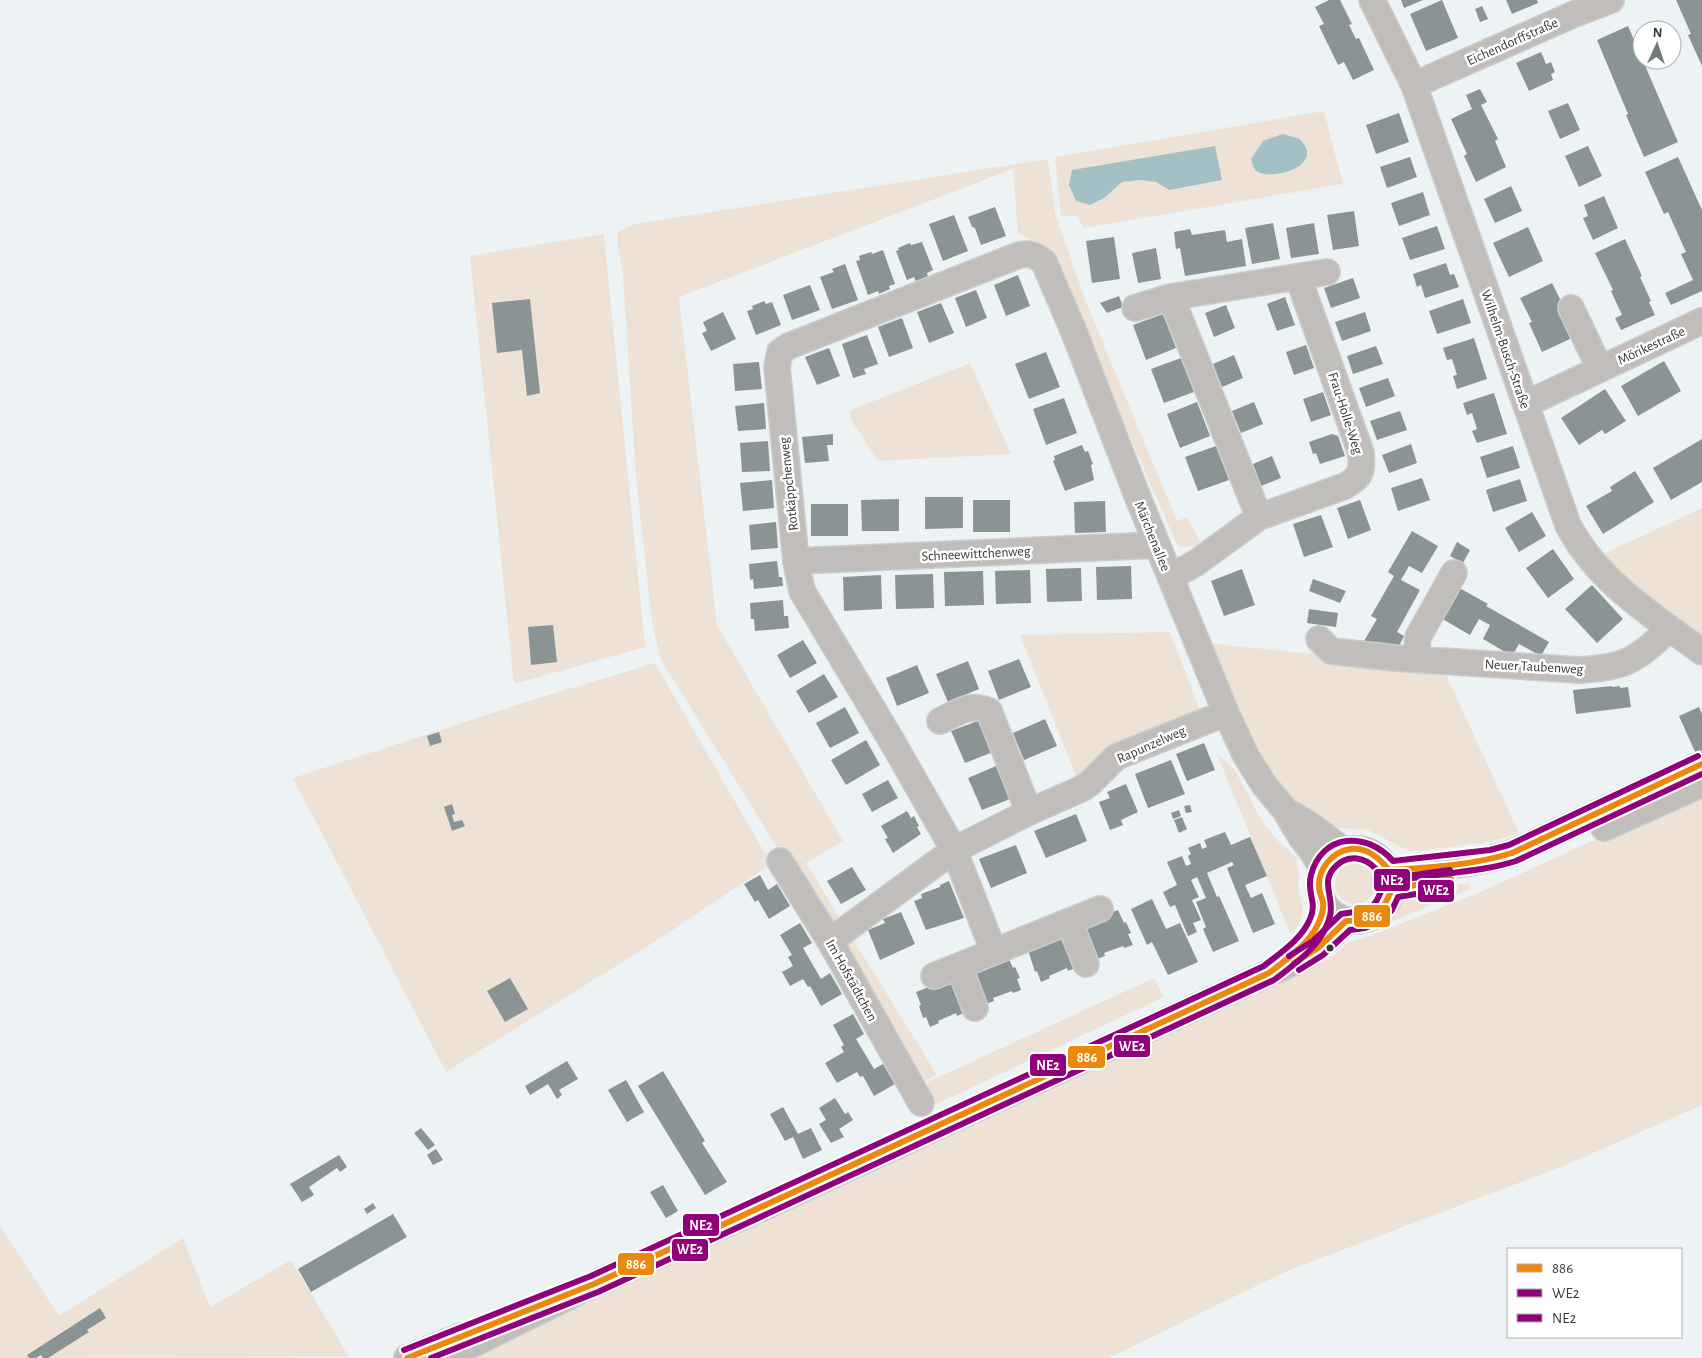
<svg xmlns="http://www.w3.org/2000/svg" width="1702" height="1358" viewBox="0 0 1702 1358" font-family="'Alegreya Sans',sans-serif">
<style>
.green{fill:#eee2d6}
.water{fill:#a3c0c4}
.building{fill:#8a9495}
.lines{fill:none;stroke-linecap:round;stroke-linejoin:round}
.minor-casing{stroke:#c9cdce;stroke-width:28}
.minor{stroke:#c0bdbb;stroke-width:25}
.bus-1-casing{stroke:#fff;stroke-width:10}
.bus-2-casing{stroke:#fff;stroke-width:10}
.bus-3-casing{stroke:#fff;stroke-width:10}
.bus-1{stroke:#eb880e;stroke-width:6}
.bus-2{stroke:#91007b;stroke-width:6}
.bus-3{stroke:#91007b;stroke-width:6}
.bus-dot{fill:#343939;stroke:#fff;stroke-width:2}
.labels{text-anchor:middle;stroke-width:5;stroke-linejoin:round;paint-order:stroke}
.street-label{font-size:14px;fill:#343939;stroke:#fff}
.line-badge{stroke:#fff;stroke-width:2}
.badge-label{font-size:14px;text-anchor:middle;font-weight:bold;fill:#fff}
</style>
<rect width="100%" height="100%" fill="#edf3f4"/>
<path class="green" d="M1324,111L1343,184L1083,228L1078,216H1061L1055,157Z
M1048,159L1055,213L1086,302L1177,521L1187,517L1202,546L1178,547L1049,252L1037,243L1018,233L1013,169L679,297L717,625L843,841L806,863L937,1075L919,1085L783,857L660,658L652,622L636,477L623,275L617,239L619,231L635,224Z
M604,234L645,647L514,684L470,256Z
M970,363L1011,454L878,461L851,420V410Z
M1702,508V638L1655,602L1599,556Z
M1170,632L1201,713L1077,779L1020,635Z
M1208,643L1443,668L1519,833L1489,842L1427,850L1409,851L1366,829L1322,828L1293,804L1252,751Z
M655,663L771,864L661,938L446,1072L293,778L535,699Z
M1216,752L1235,770L1261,820L1280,843L1296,857L1299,875L1298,888L1303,911L1299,926L1290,933Z
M1702,791V1105L1566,1165L1287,1271L1109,1358H457L1304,967L1333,956L1348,942L1365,938L1478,893Z
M1335 884a20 20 0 1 1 40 0a20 20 0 1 1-40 0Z
M1310,865C1314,872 1311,879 1311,886C1310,897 1316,905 1314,916L1311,914C1309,901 1301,876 1310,865Z
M1470,883L1471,889L1371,930L1358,934L1350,935L1354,928C1369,928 1382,922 1391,910C1394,906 1396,899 1400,897C1412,888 1454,885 1470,883Z
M1154,978L1164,997L926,1109L928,1082Z
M0,1226L59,1316L183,1238L210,1307L291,1260L349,1357L0,1358Z"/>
<path class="water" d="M1283,134L1300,139C1303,143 1307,148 1307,152C1309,170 1271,179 1258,172C1253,170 1253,164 1251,159L1263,141Z
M1215,146L1222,180L1169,190L1156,182L1139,180L1122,182L1104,198L1090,205L1076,201L1069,185L1072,170Z"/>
<path class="building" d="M1329,0H1340L1352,24L1349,25L1356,39L1359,38L1374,70L1353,80L1344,62L1338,65L1319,26L1324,24L1315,7Z
M1401,0H1423L1404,8Z
M1442,0L1458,38L1426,51L1410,14Z
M1506,0H1537L1538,3L1512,14Z
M1676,0H1702V66L1688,35L1691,34Z
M1482,6L1488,19L1480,22L1475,9Z
M1628,26L1678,142L1644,157L1626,115L1628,114L1597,40Z
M1541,52L1546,64L1551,62L1555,72L1551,74L1553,80L1529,91L1516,63Z
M1480,89L1487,102L1481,105L1498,139L1495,141L1506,167L1476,182L1464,156L1467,154L1451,119L1472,109L1466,95Z
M1568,103L1580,130L1560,139L1548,111Z
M1399,113L1409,142L1376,154L1366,125Z
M1588,146L1602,176L1579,187L1565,156Z
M1410,157L1417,177L1387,188L1380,167Z
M1678,157L1702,210V291L1671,305L1665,293L1693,280L1681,254L1686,252L1668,212L1664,214L1645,172Z
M1511,186L1522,211L1495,223L1484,199Z
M1423,192L1430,215L1399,226L1391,203Z
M1604,196L1618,228L1593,240L1583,218L1588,216L1584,205Z
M995,207L1006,236L981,245L975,228L972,227L968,217Z
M1354,211L1359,246L1333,250L1327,215Z
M954,215L968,251L943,261L929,224Z
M1273,223L1280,259L1252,264L1245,228Z
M1314,223L1319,254L1291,258L1286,228Z
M1437,226L1445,249L1410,260L1402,238Z
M1528,227L1543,261L1509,277L1493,243Z
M1190,229L1192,235L1225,230L1227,242L1242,239L1246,266L1185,276L1180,248L1176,249L1174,232Z
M1114,237L1120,279L1092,283L1086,241Z
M1625,239L1642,276L1640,277L1651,301L1649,302L1655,315L1621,330L1615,318L1622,315L1611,291L1613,290L1595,253Z
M922,242L933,270L927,273L928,277L916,282L914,277L907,280L896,251L899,250L898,248L910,243L911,245Z
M1156,248L1161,279L1138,283L1132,253Z
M883,250L895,284L889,286L890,289L879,294L878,291L868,295L856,261L860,260L859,256L871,252L872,254Z
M1446,263L1450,275L1454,274L1459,287L1425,298L1421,285L1417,287L1413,274Z
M845,264L858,300L832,309L820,277L834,272L832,269Z
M1018,275L1030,306L1006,316L994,285Z
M1353,278L1360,298L1331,308L1324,288Z
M1552,283L1564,307L1559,309L1572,338L1542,352L1529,323L1532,322L1520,298Z
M810,285L820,310L792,320L783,295Z
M976,290L987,318L966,327L955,298Z
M1119,296L1123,307L1107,313L1100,303Z
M1285,297L1295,325L1277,331L1267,304Z
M530,299L540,393L527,396L522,350L497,353L492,303Z
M1463,299L1471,323L1437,334L1429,311Z
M764,301L766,304L772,302L781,325L756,335L747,311L753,309L752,306Z
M941,303L954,333L929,343L917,312Z
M1226,305L1235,328L1214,337L1205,313Z
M723,312L736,339L711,351L702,333L707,331L703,322Z
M1365,312L1371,331L1342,341L1335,322Z
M1163,314L1176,348L1146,360L1133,325Z
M902,318L913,348L889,357L878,327Z
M867,335L878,364L864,369L866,374L853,378L842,344Z
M1474,338L1487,379L1457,389L1453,376L1457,375L1452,359L1447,360L1443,348Z
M1306,345L1314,368L1294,375L1286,352Z
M1376,346L1383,364L1353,374L1347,356Z
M829,348L840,376L817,385L805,357Z
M1046,352L1060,387L1029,399L1015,364Z
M1234,355L1243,378L1222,387L1213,364Z
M1181,358L1194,392L1164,403L1151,369Z
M1664,361L1681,391L1638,416L1621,386Z
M759,362L762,389L735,391L733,364Z
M1388,378L1395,396L1366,407L1359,388Z
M1605,389L1626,421L1605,434L1602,430L1579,445L1561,418Z
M1323,392L1331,415L1311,422L1303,399Z
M1494,393L1507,434L1477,443L1472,431L1477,429L1472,413L1467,415L1463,403Z
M1064,398L1077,433L1046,445L1033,409Z
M1197,402L1210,436L1180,448L1167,414Z
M1254,402L1263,424L1241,433L1232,411Z
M764,403L766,429L738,431L735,406Z
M1400,411L1407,430L1377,440L1370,421Z
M833,434V445H827L829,461L805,463L802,437Z
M1332,434L1338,436L1345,456L1320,464L1316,453L1313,454L1309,442Z
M1702,439V482L1671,500L1653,468Z
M768,441L770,471L742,472L740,443Z
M1411,444L1417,463L1389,473L1382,455Z
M1082,445L1085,452L1088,451L1093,464L1091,465L1094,480L1065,491L1053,461L1055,460L1054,456Z
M1216,446L1229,480L1198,491L1185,457Z
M1513,446L1520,468L1487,478L1480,457Z
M1272,456L1281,478L1261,486L1253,464Z
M1635,471L1654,502L1603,534L1586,506L1612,491L1610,487Z
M1422,478L1430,500L1398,511L1391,488Z
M1520,479L1527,501L1493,512L1486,490Z
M772,480L774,508L743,511L740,483Z
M925,497H963V528L925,529Z
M899,499V531H862L861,500Z
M973,500H1010V532H973Z
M1360,500L1371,530L1348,539L1337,508Z
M1105,501L1106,532L1075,533L1074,502Z
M811,504H848V536H811Z
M1532,512L1546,536L1519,552L1505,528Z
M1321,515L1333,547L1304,557L1293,524Z
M776,522L778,548L751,550L749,525Z
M1412,531L1438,546L1422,573L1409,566L1401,580L1420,590L1397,632L1404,636L1397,650L1361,646L1377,619L1371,616L1394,576L1388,572Z
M1457,542L1470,550L1463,563L1450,556Z
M1553,549L1574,579L1548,598L1526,568Z
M777,561L779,577H782L783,586L754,589L753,579L750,580L749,564Z
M1131,566L1132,599L1097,600L1096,567Z
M1081,568L1082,601L1047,602L1046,569Z
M1242,569L1255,605L1224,616L1211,581Z
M1030,570L1031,603L996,604L995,571Z
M983,571L984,605L945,606L944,572Z
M933,574L934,608L896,609L895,575Z
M881,575L882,609L844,611L843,577Z
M1313,579L1346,591L1340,603L1309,591Z
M1592,585L1623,619L1597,643L1565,609Z
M1456,586L1488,604L1486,606L1549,642L1541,656L1519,644L1512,656L1483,639L1490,625L1479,619L1470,635L1439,617Z
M783,600L784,616H788L789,628L755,631L754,619H751L750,603Z
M1309,609L1338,613L1336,627L1307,623Z
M553,625L557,662L531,665L528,627Z
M803,640L817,663L790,678L777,655Z
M1019,659L1031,687L999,700L988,671Z
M968,661L979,689L948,702L936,674Z
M917,665L929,693L897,706L886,678Z
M824,674L838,697L809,713L796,691Z
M1612,686V687L1620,686V688L1628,687L1631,707L1576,714L1573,690Z
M845,707L859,733L830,748L816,723Z
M1699,707L1702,714V751L1696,754L1679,716Z
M1045,719L1057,746L1024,760L1013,733Z
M980,720L993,752L965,763L951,731Z
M439,732L442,742L430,746L427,736Z
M866,740L880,765L846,785L831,760Z
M1204,743L1215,770L1187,781L1176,754Z
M1171,760L1185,794L1148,808L1135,774Z
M996,766L1010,799L982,810L968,778Z
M888,780L898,798L872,812L862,794Z
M1126,784L1138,812L1121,820L1123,825L1110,830L1099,802L1110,798L1107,792Z
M452,804L455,814L452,815L454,822L462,820L465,826L452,831L444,807Z
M1190,805L1192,812L1186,813L1184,806Z
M1179,810L1181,816L1173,819L1171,813Z
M907,811L911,818L914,816L919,826L917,827L921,834L893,853L885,839L888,838L881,826Z
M1076,814L1087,841L1046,858L1034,831Z
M1182,817L1187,829L1179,833L1174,820Z
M1225,832L1231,845L1250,837L1267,876L1245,885L1251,898L1262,893L1275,924L1253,933L1227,868L1234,865L1232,862L1207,873L1217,897L1219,896L1239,941L1213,952L1203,929L1206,927L1196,902L1206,898L1197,877L1191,880L1199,897L1192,900L1201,920L1193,923L1197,932L1188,936L1175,905L1170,907L1163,892L1177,885L1167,862L1182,856L1186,866L1191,864L1188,856L1191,854L1188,848L1200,843L1202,849L1207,847L1204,840Z
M1016,845L1027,873L991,888L979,859Z
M852,867L866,890L841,904L827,881Z
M760,875L768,890L777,884L790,906L769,919L758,900L755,902L744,884Z
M949,881L964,918L926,930L914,901L922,898L921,894L940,887V885Z
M1152,899L1166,929L1180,923L1198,962L1168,975L1152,942L1147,945L1131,909Z
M1118,910L1124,923L1126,922L1131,933L1128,934L1133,945L1124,948L1123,946L1104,953L1105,956L1097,959L1082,924Z
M901,912L915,944L880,960L868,930L885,923L883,919Z
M800,923L812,943L803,948L821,979L830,973L842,994L821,1006L810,986L808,987L803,979L790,986L782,972L793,966L788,957L792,955L780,935Z
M1063,932L1077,967L1068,971L1067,968L1049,976L1050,978L1041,982L1037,971L1035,972L1027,947Z
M1007,955L1013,968L1015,967L1020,978L1017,979L1021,990L1013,993L1012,991L993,998L994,1001L986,1004L971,969Z
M510,978L528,1009L505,1022L487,991Z
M952,978L966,1012L957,1016L956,1013L938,1021L939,1023L930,1027L926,1017L923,1018L919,1006L921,1005L916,992Z
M853,1014L864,1034L856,1039L874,1069L883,1064L895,1084L874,1096L863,1076L860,1077L857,1072L837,1083L825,1063L844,1052L841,1047L844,1045L833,1025Z
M567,1061L578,1079L559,1090L562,1095L557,1099L548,1084L530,1095L525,1086Z
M663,1071L705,1141L702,1143L727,1182L705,1195L638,1086Z
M626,1080L644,1112L627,1122L608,1090Z
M835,1098L845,1114L848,1112L853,1120L839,1129L844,1137L831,1143L819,1124L826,1120L819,1108Z
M783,1107L798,1134L811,1128L822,1150L803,1159L793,1137L785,1141L770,1114Z
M421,1128L435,1145L428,1150L414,1133Z
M436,1149L443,1160L433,1165L427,1155Z
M339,1155L347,1167L340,1172L337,1168L309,1187L314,1195L302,1202L290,1184Z
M663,1185L678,1211L666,1218L650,1192Z
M373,1203L376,1208L367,1214L364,1209Z
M393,1214L407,1237L311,1292L298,1269Z
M100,1308L106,1318L87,1330L89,1332L48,1358H43L41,1355L36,1358H29L27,1355Z"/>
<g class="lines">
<g class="minor-casing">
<path id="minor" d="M1372,0L1414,85L1568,525C1597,581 1653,616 1702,652
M1414,85L1572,15L1611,0
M1298,277L1361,453C1362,472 1362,476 1345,486L1259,517L1171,297L1327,272
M1135,308L1171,297
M1571,308L1600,369
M1526,404L1702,321
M796,561L1157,545
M1171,577L1196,563L1259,517
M1319,639L1331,651L1395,658L1579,670C1623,668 1639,660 1669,628
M1416,659L1418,637L1454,573
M940,721C957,713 970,702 989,711L1029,812
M1292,814L1313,827L1343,850
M1604,828L1702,784
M1319 885a36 36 0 1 1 72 0a36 36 0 1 1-72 0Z
M780,861L830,941L921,1103
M1389,870C1430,868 1473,865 1512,853L1702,764
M1392,889L1433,881
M1069,921L1086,964
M830,941L954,850L1029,812L1081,789L1090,783L1116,757L1226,713
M994,952L954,850L893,743L802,591L796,561L777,367L780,352L789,346L1019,255C1030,253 1035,255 1044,262L1074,332L1138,498L1226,713L1246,756L1265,786L1285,810L1301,837L1312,851L1322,868
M959,966L975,1008
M934,976L1100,909
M407,1358L461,1336
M445,1358L594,1284L764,1207L1269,973C1302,960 1322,948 1346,921"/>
</g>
<use href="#minor" class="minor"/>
<g class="bus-1-casing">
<path id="bus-1" d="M1294,963L1318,948L1346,921C1373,921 1382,914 1392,889L1451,879
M407,1358L594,1284L1269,973C1287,959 1308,945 1318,924C1321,918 1324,909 1323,902C1322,897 1319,893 1319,887C1318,869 1332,852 1350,849C1367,847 1379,858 1389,870C1430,868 1473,865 1512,853L1702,764"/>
</g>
<g class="bus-2-casing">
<path id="bus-2" d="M1299,970L1323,955L1350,930L1365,928L1381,922L1392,910L1398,897L1452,888
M431,1358L598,1292L1274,980C1296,963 1323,945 1330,916C1335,897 1319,882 1336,866C1349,854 1365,857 1376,869C1380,872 1382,878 1388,879C1400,881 1417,877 1429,876C1458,872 1488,870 1516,861L1702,774"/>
</g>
<g class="bus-3-casing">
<path id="bus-3" d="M1289,956L1313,941L1341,914L1361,911L1371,908L1377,900L1384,885L1388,881L1414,875L1450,870
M404,1350L591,1276L1264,966C1281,952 1301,940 1310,919C1318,902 1306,893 1311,875C1322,833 1367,831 1393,861L1490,850L1509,845L1698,756"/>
</g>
<use href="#bus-1" class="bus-1"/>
<use href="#bus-2" class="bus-2"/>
<use href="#bus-3" class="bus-3"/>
</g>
<circle class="bus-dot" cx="1330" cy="948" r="4.5"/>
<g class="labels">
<g class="street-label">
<text transform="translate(1512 41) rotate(-24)" y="5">Eichendorffstraße</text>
<text transform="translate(1651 345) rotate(-25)" y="5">Mörikestraße</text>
<text transform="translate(1506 349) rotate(71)" y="5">Wilhelm-Busch-Straße</text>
<text transform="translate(1346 413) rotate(72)" y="5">Frau-Holle-Weg</text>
<text transform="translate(788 484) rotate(-96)" y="5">Rotkäppchenweg</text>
<text transform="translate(1153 536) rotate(68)" y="5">Märchenallee</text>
<text transform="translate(976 553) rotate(-3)" y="5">Schneewittchenweg</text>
<text transform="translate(1534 666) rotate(3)" y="5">Neuer Taubenweg</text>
<text transform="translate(1151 744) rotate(-24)" y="5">Rapunzelweg</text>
<text transform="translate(852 980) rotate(61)" y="5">Im Hofstädtchen</text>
</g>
</g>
<g class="line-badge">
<rect x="1373" y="868" width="38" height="24" rx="5" fill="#91007b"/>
<rect x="1417" y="879" width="38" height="24" rx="5" fill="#91007b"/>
<rect x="1353" y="904" width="38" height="24" rx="5" fill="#eb880e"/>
<rect x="1113" y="1034" width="38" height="24" rx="5" fill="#91007b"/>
<rect x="1067" y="1045" width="39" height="24" rx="5" fill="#eb880e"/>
<rect x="1029" y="1053" width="38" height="24" rx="5" fill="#91007b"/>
<rect x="682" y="1213" width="38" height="24" rx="5" fill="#91007b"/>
<rect x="671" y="1238" width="38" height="24" rx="5" fill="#91007b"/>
<rect x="617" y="1252" width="38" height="24" rx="5" fill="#eb880e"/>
</g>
<g class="badge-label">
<text x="1392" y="885">NE2</text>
<text x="1436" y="895">WE2</text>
<text x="1372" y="921">886</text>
<text x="1132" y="1051">WE2</text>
<text x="1087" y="1062">886</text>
<text x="1048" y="1070">NE2</text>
<text x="701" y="1230">NE2</text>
<text x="690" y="1254">WE2</text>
<text x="636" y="1269">886</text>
</g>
<rect x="1507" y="1248" width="175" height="90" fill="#ffffff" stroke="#aeb0b0"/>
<rect x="1517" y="1264" width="25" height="8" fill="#eb880e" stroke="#aeb0b0"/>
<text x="1552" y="1273" font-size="15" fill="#343939">886</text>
<rect x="1517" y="1289" width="25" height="8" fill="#91007b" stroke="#aeb0b0"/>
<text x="1552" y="1298" font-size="15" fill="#343939">WE2</text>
<rect x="1517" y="1314" width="25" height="8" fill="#91007b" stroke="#aeb0b0"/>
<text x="1552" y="1323" font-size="15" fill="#343939">NE2</text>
<g transform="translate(1657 45) rotate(3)"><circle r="24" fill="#ffffff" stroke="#aeb0b0"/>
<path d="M0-4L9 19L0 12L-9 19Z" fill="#757a7a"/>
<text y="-8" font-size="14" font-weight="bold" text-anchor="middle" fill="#343939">N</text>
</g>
</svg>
